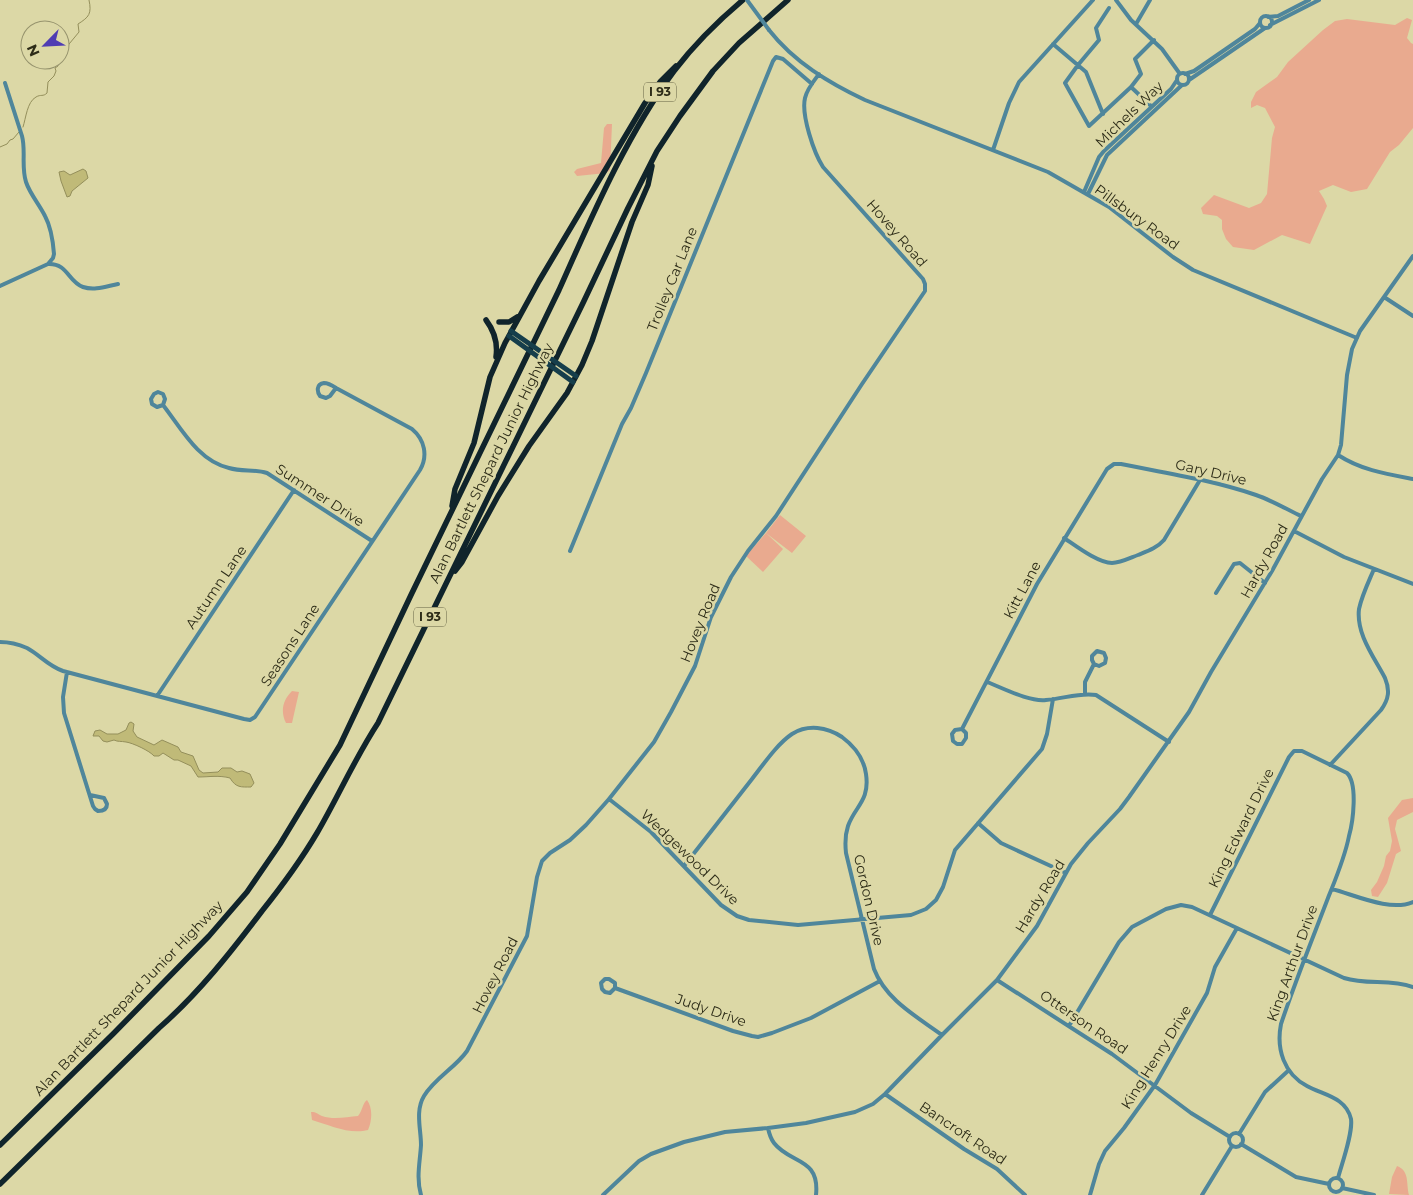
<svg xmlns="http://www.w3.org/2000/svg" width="1413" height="1195" viewBox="0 0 1413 1195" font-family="Montserrat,sans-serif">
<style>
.green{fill:#e9aa8f}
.water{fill:#c0ba78;stroke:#948f5b}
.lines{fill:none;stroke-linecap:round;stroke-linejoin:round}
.stream{stroke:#948f5b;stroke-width:1}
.minor{stroke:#4f869b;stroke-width:4}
.highway{stroke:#10242b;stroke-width:5.5}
.minor-bridge{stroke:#4f869b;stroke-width:4}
.major-bridge{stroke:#163e4b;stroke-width:5}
.labels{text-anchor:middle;stroke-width:5;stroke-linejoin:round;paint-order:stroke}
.shield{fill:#dcd8a6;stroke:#626043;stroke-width:1}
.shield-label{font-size:12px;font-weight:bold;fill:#2d2c18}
.street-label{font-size:14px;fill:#2d2c18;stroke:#dcd8a6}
</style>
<rect width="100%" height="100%" fill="#dcd8a6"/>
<path class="green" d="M1407,18L1412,20L1407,38L1411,43L1413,44V128L1399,145L1390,152L1367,189L1351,192L1333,185L1319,191L1324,199L1327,206L1310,244L1282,235L1254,250L1233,247L1226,239L1222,229V220L1217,216L1203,214L1201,208L1214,195L1249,208L1261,203L1267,194L1272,138L1275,127L1265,108L1257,105L1251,108V102L1256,92L1277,77L1288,62L1323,30L1335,21L1347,19L1395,25Z
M607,124H612L610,170L606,173L577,176L574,172L577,169L601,163L604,128Z
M780,515L806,536L792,553L766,533Z
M766,533L783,549L763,572L746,556Z
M292,691L299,692L292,723H286C280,711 283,700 292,691Z
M1413,798V812L1397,820L1395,829L1401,851L1396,854L1387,883L1378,897L1372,896L1371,890L1377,882L1384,866L1386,856L1390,851L1392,841L1388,818L1402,800Z
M367,1100C373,1108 372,1121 368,1130C350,1135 329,1125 312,1120L311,1112C317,1112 317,1114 322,1116C333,1120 347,1117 358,1116C363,1110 362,1104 367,1100Z
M1397,1166C1410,1171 1406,1184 1409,1195L1389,1194L1392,1177Z"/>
<path class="water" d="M83,169L86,171L88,178L72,191L70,196L67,197L61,181L59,172L64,171L70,175Z
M131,722L134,724L133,731L137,737L154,745L162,740L178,747L181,752L193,756L199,770L203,773L218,772L222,768H231L237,772L242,771L250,774L254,783L251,787C241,787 236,788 230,778C219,775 209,777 198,777L191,766L178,760H174L163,753L159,756H154C150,751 133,743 126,742C121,741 118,742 114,740L107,742L103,741L99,736H93L95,731L100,730L107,734H118L126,730L129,723Z"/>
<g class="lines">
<path class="stream" d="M60,55L79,32L78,24C89,17 92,14 89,0
M23,127C26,118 27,102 36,97C41,94 43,97 47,93L48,82L54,76L56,71L55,68L58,66V60
M0,147L7,144L10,140L13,139L19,132"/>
<path class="minor" d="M1116,0L1131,20L1162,49L1180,74
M1109,8L1096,28L1099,40L1078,65L1065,83L1089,126L1131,87L1141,74L1135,59L1154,40
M1260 22a6 6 0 1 1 12 0a6 6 0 1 1-12 0Z
M1268,17L1278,16L1309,0
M1136,24L1150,0
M1270,25L1319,0
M769,30C794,62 829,83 865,100L1048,172L1109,207L1173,257L1193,270L1357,338
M1053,44L1086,72L1103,114
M1177 79a6 6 0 1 1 12 0a6 6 0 1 1-12 0Z
M1185,74L1194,71L1255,29L1260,23
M1189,80L1265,28
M1131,87L1150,105
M993,150L1009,103L1019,82L1093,0
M1084,192L1099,157L1104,151L1171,89L1177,80
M1088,194L1107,155L1182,85
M48,264C68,263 68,282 83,287C95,291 107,286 118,284
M0,286L48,264L53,258L54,254C53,241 51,227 45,216C39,204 30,194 26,182C21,166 26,151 22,136L5,83
M1384,297L1413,316
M163,405L157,407L152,404L151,399L154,394L158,392L163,394L165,399L163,405C181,428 198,461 229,468C242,472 254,469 267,473L372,541
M1338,455C1361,470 1386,474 1413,479
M1294,531L1344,557L1413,584
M1064,538C1076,546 1098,563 1112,563C1120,563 1130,558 1138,555C1148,551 1157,548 1164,540L1200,480
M570,551L622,424L631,408L646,373L773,61L776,57L783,59L812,84
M1216,593L1234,564L1240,563L1265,583
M0,642C9,642 18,644 27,648C40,655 48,666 63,671L244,719L250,720L255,717L420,470C428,456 425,440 412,429L336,388C333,386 328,383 324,383C316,384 317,392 320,396L326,398L330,396L336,388
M67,672L63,697L64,713L93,806L95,809L98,811C104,811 107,809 107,804L104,798L90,795
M987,682C1003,688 1029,702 1046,700C1063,699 1080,692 1096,695L1169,742
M1085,694V682L1094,664L1092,660V656L1097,651L1104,653L1106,658L1105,663L1099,666L1094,664
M157,696L294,490
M962,729L966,733V738L962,744H957L953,741L952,734L955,730L962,729L1037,584L1107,469L1114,464H1121C1166,473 1212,480 1256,495C1271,500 1286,509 1301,516
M1330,765L1381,710C1389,699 1390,690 1385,678C1374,657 1356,634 1359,609C1362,595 1369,581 1374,569
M609,799L651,832L721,905L737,916L749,920L798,925L911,915L926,909L936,900L943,887L955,850L1042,749L1047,734L1053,699
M978,823L1001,843L1066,873
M684,866C707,837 729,808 752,779C763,765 777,744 792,734C808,724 827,727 842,737C854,746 864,759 866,774C870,801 855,806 848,826C845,835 845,844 846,853L874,969C886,1000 916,1016 942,1035
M1332,889C1355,895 1390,912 1413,902
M1210,915L1289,757L1294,751H1302L1347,773C1358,784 1353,822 1349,836C1345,857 1336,878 1328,898C1312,940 1295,982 1281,1024C1276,1049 1284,1074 1307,1086C1323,1095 1346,1097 1351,1119C1353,1133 1342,1163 1338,1178
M997,980L1112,1054L1191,1113L1230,1137
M615,988L610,993L605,992L602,989L601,983L605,979H609L615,983V988L733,1031L752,1036L758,1037L772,1033L811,1018L880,981
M1069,1026L1119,942L1132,927L1166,909L1181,905L1192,907L1344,978C1367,985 1390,979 1413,987
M885,1094L964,1149L997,1169L1025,1195
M768,1128C769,1133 771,1139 774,1143C790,1164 820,1157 816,1195
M1229 1140a7 7 0 1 1 14 0a7 7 0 1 1-14 0Z
M1239,1134L1265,1092L1289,1070
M1241,1144L1296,1177L1329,1184
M1329 1185a7 7 0 1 1 14 0a7 7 0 1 1-14 0Z
M1342,1188L1374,1195
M421,1195C416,1178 420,1162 421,1145C421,1129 415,1111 424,1096C435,1078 455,1068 467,1051L527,936L537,877L542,861L550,853L570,840L586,825L609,799L654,742L671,712L695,666L711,617L731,577L748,551L776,516L862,384L925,291V284L923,279L823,167C814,153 801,115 805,98C807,89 813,82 819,74
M603,1195L639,1161L651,1154L684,1142L725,1132L768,1128L806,1123L855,1112L873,1104L885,1094L942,1035L997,980L1037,926L1071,864L1088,843L1120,809L1129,797L1189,712L1211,672L1272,571L1322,479L1338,455L1341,445L1347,375L1352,349L1360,331L1413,256
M1090,1195L1099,1164L1105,1151L1124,1128L1155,1085L1207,993L1215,967L1237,928
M1202,1195L1232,1146"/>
<path class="highway" d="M486,320C495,332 498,343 496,357
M499,322H509L517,317
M452,506L455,489L474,443L490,377L505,343L539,281L645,103L660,82L676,66
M455,571L462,562L498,496L529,446L567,393L582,365L592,341L632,222L648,185L652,166
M0,1145L114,1033L209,936L247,892L280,844L340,745L411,595L559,290C592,216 626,136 674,71C694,45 718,21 743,0
M0,1184L159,1028C198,994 231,952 262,911C282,886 301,860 317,833C338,797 355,758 378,723L583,303L628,208L657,151L680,116L713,71L739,43L788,0"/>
<path class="minor-bridge" d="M747,0L769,30"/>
<path class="major-bridge" d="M511,331L576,376
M509,336L573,382"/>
</g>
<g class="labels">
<g class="shield">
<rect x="644" y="82.5" width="32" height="19" rx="4"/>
<rect x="414" y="607.5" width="32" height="19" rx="4"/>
</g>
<g class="shield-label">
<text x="660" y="96">I 93</text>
<text x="430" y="621">I 93</text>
</g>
<g class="street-label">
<text transform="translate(1129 114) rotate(-44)" y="5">Michels Way</text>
<text transform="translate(1137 217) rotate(36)" y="5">Pillsbury Road</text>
<text transform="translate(897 233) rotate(49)" y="5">Hovey Road</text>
<text transform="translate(672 279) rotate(-68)" y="5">Trolley Car Lane</text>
<text transform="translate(491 463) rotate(-64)" y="5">Alan Bartlett Shepard Junior Highway</text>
<text transform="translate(1211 472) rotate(13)" y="5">Gary Drive</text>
<text transform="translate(320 495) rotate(33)" y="5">Summer Drive</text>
<text transform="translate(1264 561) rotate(-61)" y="5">Hardy Road</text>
<text transform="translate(216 587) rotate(-56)" y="5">Autumn Lane</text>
<text transform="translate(1022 590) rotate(-62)" y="5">Kitt Lane</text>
<text transform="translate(700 623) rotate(-68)" y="5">Hovey Road</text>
<text transform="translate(290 645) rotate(-57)" y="5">Seasons Lane</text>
<text transform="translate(1241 828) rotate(-64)" y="5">King Edward Drive</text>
<text transform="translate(690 857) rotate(44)" y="5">Wedgewood Drive</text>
<text transform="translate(1040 896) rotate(-59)" y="5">Hardy Road</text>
<text transform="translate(869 900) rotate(77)" y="5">Gordon Drive</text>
<text transform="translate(1292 963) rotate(-70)" y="5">King Arthur Drive</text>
<text transform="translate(495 975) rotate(-63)" y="5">Hovey Road</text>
<text transform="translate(128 998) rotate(-46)" y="5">Alan Bartlett Shepard Junior Highway</text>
<text transform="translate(711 1010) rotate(19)" y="5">Judy Drive</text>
<text transform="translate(1084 1022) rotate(34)" y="5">Otterson Road</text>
<text transform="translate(1156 1057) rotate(-58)" y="5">King Henry Drive</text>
<text transform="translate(963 1133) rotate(34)" y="5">Bancroft Road</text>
</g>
</g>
<g transform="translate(45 45) rotate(246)"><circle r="24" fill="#dcd8a6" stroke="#96936d"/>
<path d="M0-4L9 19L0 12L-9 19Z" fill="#4f3cb3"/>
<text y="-8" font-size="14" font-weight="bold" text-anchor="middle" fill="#2d2c18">N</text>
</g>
</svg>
